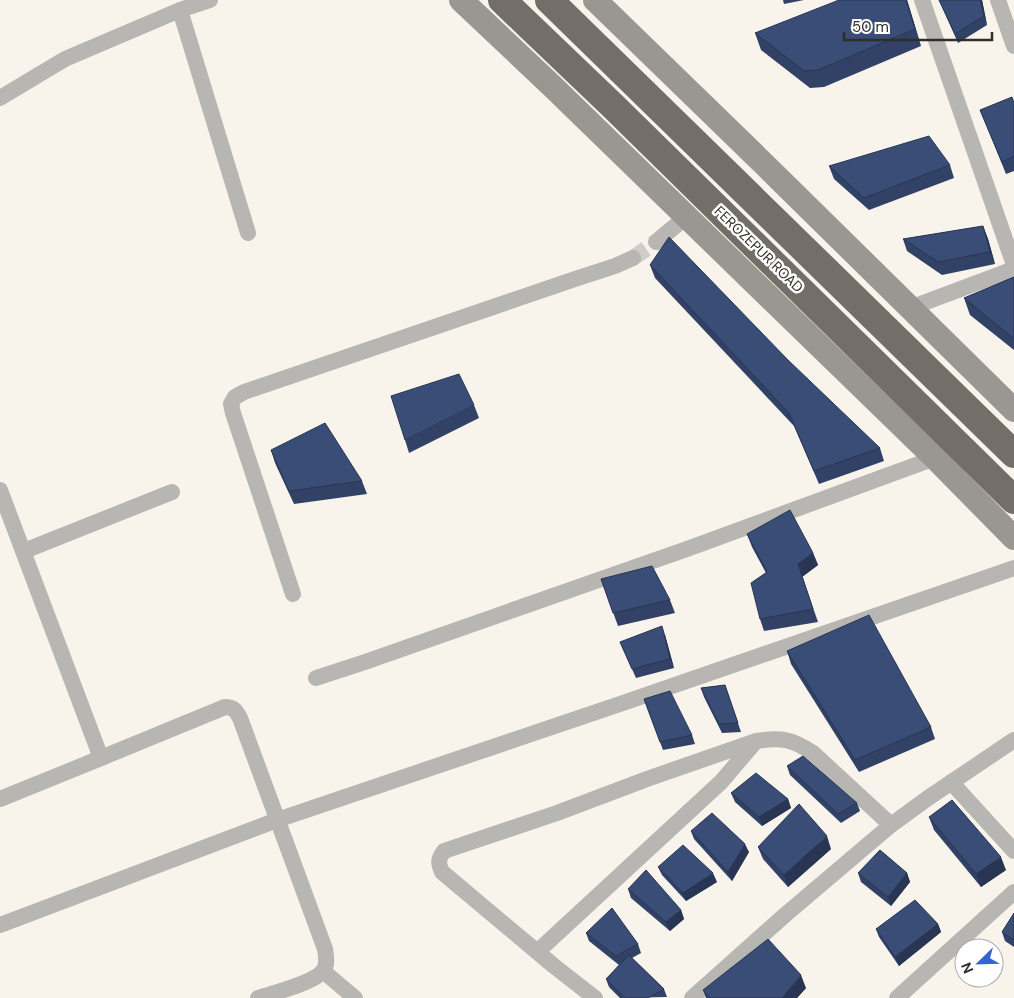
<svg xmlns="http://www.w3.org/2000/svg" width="1014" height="998" viewBox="0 0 1014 998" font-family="'DM Sans',sans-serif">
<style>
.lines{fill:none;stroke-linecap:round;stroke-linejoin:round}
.street-tunnel{stroke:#d0ccc6;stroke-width:16;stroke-dasharray:16 8;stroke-linecap:butt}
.street{stroke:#b8b6b2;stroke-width:16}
.secondary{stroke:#9a9792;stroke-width:24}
.highway{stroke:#736e68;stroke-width:28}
.wall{fill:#314266}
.shaded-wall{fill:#283653}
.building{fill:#394d77;stroke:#283653}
.labels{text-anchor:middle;stroke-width:5;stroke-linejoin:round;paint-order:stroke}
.street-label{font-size:14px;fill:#302e2c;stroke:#fff}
</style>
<rect width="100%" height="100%" fill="#f8f4ec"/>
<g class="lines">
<path class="street-tunnel" d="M633,258L656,242"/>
<path class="street" d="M922,0L1014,265
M998,0L1014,46
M180,10L248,233
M0,98L65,59L180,10L210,0
M656,242L686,217
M910,308L1014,269
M0,490L101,758L225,707C234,707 236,711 240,718L325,949C326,956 328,965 323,971C314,983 273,993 258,998
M24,551L172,492
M293,594L233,413L231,404L235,397L244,392L578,278L615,266L633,258
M316,678L365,662L687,549L935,458
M951,782L1014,851
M0,799L101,758
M0,925L277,820L620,704L1014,568
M537,952L721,782L756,741
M323,971L355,998
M595,998L554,966L442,872C438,863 438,859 444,851L557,813L647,779L756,741C782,737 792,739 813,753L891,825
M692,998L785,915L891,825L928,798L1014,740
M897,998L1014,892"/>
<path class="secondary" d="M461,0L551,85L935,458L1014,538
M595,0L767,167L1014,410"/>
<path class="highway" d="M502,0L614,107L1014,500
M549,0L1014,454"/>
</g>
<path class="wall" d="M783,0H804L784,4Z
M907,0L921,46L824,87L810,88L761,50L755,33Z
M939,0H982L987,25L958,43Z
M1014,103V171L1006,174L980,110Z
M950,165L954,178L869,210L834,179L829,166Z
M983,226L988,239L995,264L942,275L907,251L903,239Z
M650,265L880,448L884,461L819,484L794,426L655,278Z
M1014,277V350L970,315L964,298Z
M474,405L479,418L409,453L405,440Z
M271,450L362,481L367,494L294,504L275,463Z
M747,534L813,553L818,565L802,577L818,622L764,631L760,619L766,573L752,547Z
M601,579L670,600L675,613L618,626Z
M665,635L674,668L636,678L620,642Z
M787,651L931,727L935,739L859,772L791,664Z
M725,685L741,732L722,733L704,697L701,688Z
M644,699L692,735L695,744L663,750Z
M787,766L857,803L860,811L841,823L790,775Z
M731,793L788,799L791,808L762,826L735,802Z
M929,817L1006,870L981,887L934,830Z
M691,831L749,852L732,881L694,839Z
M758,847L831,849L788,887L763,859Z
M658,867L717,882L686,901L662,875Z
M858,873H907L910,882L891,906L861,882Z
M628,889L681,910L684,919L670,931L631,898Z
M1014,913V947L1005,941L1002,932Z
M938,924L941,932L899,966L879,937L876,929Z
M586,933L638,944L641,953L632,958L664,989L667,997L620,998L609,987L606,979L619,965L589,941Z
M806,988L797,998H706L703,990Z"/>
<path class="shaded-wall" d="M906,0H907L921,46L915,29Z
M980,0H982L987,25L984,16Z
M983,226L988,239L995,264L990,252Z
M813,553L818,565L802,577L818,622L798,564Z
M662,626L665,635L674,668L670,659Z
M788,799L791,808L762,826L759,817Z
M827,836L831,849L788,887L784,875Z
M745,844L749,852L732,881L728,872Z
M1001,857L1006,870L981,887L976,874Z
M713,873L717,882L686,901L683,893Z
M907,873L910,882L891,906L888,897Z
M681,910L684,919L670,931L666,922Z
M938,924L941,932L899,966L895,957Z
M801,975L806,988L797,998H782Z"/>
<path class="building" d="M839,0H906L915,29L818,70L804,71L755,33Z
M939,0H980L984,16L955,34Z
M1012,97L1014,103V156L1002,162L980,110Z
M929,136L950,165L864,198L829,166Z
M983,226L990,252L938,262L903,239Z
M669,237L788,360L880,448L814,471L789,413L650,265Z
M1014,277V338H1013L964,298Z
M459,374L474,405L405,440L391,396Z
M325,423L362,481L289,491L271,450Z
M790,510L813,553L798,564L813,609L760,619L751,583L767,572L747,534Z
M652,566L670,600L613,613L601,579Z
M869,615L931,727L855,760L787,651Z
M662,626L670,659L632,669L620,642Z
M725,685L738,723L719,724L701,688Z
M670,691L692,735L660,742L644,699Z
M803,756L857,803L838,814L787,766Z
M756,773L788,799L759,817L731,793Z
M952,800L1001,857L976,874L929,817Z
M799,804L827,836L784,875L758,847Z
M712,813L745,844L728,872L691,831Z
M683,845L713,873L683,893L658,867Z
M880,850L907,873L888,897L858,873Z
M646,870L681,910L666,922L628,889Z
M915,900L938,924L895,957L876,929Z
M612,908L638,944L616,956L586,933Z
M1014,913V940L1002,932Z
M768,939L801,975L782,998H710L703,990Z
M629,955L664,989L648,998H625L606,979Z"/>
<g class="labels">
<g class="street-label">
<text transform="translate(759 249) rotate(44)" y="5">FEROZEPUR ROAD</text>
</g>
</g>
<g transform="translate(979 963) rotate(247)"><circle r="24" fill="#ffffff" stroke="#acabab"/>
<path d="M0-4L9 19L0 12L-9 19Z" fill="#3463d3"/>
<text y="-8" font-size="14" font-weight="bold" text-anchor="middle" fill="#302e2c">N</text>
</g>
<path d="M844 32v8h148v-8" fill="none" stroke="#302e2c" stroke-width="2.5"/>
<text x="852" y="32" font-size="15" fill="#302e2c" stroke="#ffffff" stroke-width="4" paint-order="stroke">50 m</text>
</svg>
